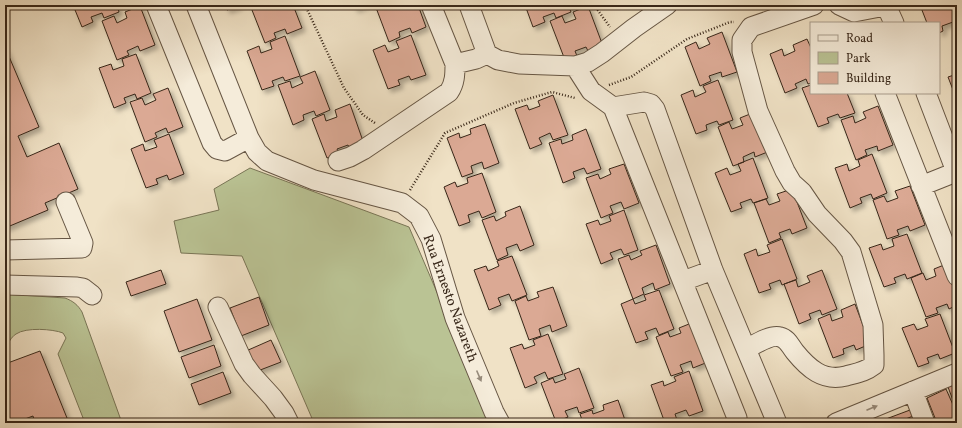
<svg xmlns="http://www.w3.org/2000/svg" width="962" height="428" viewBox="0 0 962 428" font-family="Vollkorn,serif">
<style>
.green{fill:#bac394;stroke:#797556}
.building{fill:#dba994;stroke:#382719;filter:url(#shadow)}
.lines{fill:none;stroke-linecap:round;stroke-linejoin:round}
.minor-casing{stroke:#665644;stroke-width:21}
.path{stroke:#382719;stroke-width:2.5;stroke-dasharray:1 2;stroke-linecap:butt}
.minor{stroke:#f5ecda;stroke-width:19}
.oneway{fill:#968a7a}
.labels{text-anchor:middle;stroke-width:3;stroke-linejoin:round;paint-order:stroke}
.street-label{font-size:14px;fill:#382719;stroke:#f5ecda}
</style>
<defs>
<filter id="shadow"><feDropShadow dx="3.5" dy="3.5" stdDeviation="2" flood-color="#0004"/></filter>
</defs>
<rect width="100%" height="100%" fill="#f0e2c6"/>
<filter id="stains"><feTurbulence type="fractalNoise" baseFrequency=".005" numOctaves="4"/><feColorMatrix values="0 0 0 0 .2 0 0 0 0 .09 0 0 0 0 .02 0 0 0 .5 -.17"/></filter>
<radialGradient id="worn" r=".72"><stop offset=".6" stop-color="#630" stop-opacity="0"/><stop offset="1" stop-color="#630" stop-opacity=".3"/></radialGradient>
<path class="green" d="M250,168L409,227L493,423H314L242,256L181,253L174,221L219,210L214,189Z
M5,294L65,298C73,301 78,305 82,312L122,423H85L58,354L66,338L63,333C53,329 26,327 16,334C11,337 8,344 5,349Z"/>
<path class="building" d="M73,5H117L119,12L104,18L102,13L91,17L93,22L82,27Z
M225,5H239V6L227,10Z
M250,5H293L302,28L287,34L285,29L274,33L276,38L265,43Z
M353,5H366L355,9Z
M375,5H418L426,27L412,33L410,28L399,32L400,37L389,42Z
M525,5H568L571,12L556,18L554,13L543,17L545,22L533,27Z
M920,5H957V26L954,27L953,22L942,26L943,31L939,33V23H927Z
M140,6L155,45L140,51L138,46L127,51L129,55L117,60L102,21L114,16L117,23L127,18L125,12Z
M588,6L603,46L588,51L586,47L575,51L577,56L565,60L550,21L562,16L565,23L576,19L573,12Z
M957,27V37L954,28Z
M722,32L737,72L722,77L721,72L709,76L711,81L700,86L685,47L696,42L699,49L710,44L707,38Z
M411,35L426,75L411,80L409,76L398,80L400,85L388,89L373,50L385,45L388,52L399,48L396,41Z
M285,36L300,76L285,81L283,77L272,81L274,86L262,90L247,51L259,46L261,53L272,49L270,42Z
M807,39L811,48V83L808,84L806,79L795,84L797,88L785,93L770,54L782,49L784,56L795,51L793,45Z
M5,47L39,127L18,136L27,157L59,143L78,189L45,203L48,210L5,228Z
M136,54L151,93L137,99L135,94L124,98L126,103L114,108L99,68L111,64L113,70L124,66L122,59Z
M315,71L330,110L316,116L314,111L303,115L304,120L293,125L278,85L290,81L292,88L303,83L300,77Z
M957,74V100L948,77Z
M718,80L733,120L719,125L717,121L706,125L707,130L696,134L681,95L693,90L695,97L706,92L703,86Z
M811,85V93H847L855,113L840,118L838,114L827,118L829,123L818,127L802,88Z
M168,88L183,127L168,133L166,128L155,133L157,137L145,142L130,102L142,98L145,105L156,100L153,94Z
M553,95L568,135L553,140L550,133L539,138L542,144L530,149L515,109L527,105L529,110L540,106L538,101Z
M350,104L364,144L350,149L348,145L337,149L339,154L327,158L312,119L324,114L326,121L337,117L335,110Z
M878,106L893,145L878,151L877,146L865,150L867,155L856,160L841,120L853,116L855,123L866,118L863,112Z
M755,112L770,151L755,157L754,152L743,157L744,162L733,166L718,127L729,122L732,129L743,125L740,118Z
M485,124L499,163L484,169L482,162L471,166L473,173L462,177L447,138L459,133L460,138L471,134L470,129Z
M586,129L601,169L587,174L584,168L573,172L575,178L563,183L549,143L561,139L562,144L573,140L572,135Z
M169,134L184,174L169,180L167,175L156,179L158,184L146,188L131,149L143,144L145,151L157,147L154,140Z
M872,154L887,193L873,199L871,194L860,198L862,203L850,208L835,168L847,164L849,171L860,166L858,160Z
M753,158L768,198L753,203L751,199L740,203L742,208L731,212L715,173L727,168L730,175L741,171L738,164Z
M624,164L639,203L624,209L621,202L610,206L613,213L601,218L586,178L598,174L600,179L611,174L609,169Z
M482,173L496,212L482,218L479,211L468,215L470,222L459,226L444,187L455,182L457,187L468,183L467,178Z
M910,186L925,225L910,231L908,226L897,230L899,235L887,239L873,200L884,196L887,202L898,198L895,191Z
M792,189L807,228L792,234L790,229L779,233L781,238L769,243L754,203L766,199L769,205L780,201L777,194Z
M520,206L534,245L520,251L517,244L506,248L508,255L497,260L482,220L494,216L496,221L506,216L505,212Z
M624,210L638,250L624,255L621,249L610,253L613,259L601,264L586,224L598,220L600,225L611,221L609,216Z
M907,234L922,273L907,279L905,274L894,278L896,283L884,287L869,248L881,244L883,250L894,246L892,239Z
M782,239L797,279L782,285L780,280L769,284L771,289L759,293L744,254L756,249L758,256L770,252L767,245Z
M656,245L670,284L655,290L653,283L642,288L644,294L633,299L618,259L629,255L631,260L642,255L640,251Z
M512,256L527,295L512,301L509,294L498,298L501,305L489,310L474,270L486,266L488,271L499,266L497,261Z
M949,263L957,285V305L949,309L947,304L936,308L938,313L926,317L911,278L923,273L926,280L936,276L934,269Z
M161,270L166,284L131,296L126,282Z
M822,270L837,309L822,315L820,310L809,314L811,319L799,324L784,284L796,280L798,287L810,282L807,276Z
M553,287L567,326L552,332L550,325L539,329L541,336L529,340L515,301L526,296L528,301L539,297L537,292Z
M659,290L674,329L659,335L656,328L645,332L648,339L636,343L621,304L633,299L635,304L646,300L644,295Z
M259,297L269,325L241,336L230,308Z
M197,299L212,340L179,352L164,311Z
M855,304L870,344L856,350L854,345L843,349L844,354L833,358L818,319L830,314L832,321L843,317L841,310Z
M940,314L955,353L940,359L938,354L927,358L929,363L918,367L902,328L914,324L917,330L928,326L925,319Z
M694,322L708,362L693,368L691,361L680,365L683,372L671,376L656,337L668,332L670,337L681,333L679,328Z
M548,334L563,374L548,379L545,372L534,377L537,383L525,388L510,348L522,344L524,349L535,345L533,340Z
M271,340L281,362L255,372L246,351Z
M214,345L221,366L189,378L181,357Z
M40,351L69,423H35L33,416L14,423H5V364Z
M579,368L594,408L579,413L577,407L565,411L568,417L556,422L541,383L553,378L555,383L566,379L564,374Z
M689,371L703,411L689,416L686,410L675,414L677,420L670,423H665L651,385L663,381L664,386L676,381L674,377Z
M223,372L231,393L199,405L191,384Z
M957,383V411L948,387Z
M946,389L957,414V420L949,423H937L927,398Z
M618,400L626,423H583L580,414L592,410L593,414L604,410L603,405Z
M910,410L913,416L896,423H888L886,419Z
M910,418L912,423H896Z
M873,419L874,423H863Z"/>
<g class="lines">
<g class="minor-casing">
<path id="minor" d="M156,5L212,143L217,149L225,151L249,138
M196,5L249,138L257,152L267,161L314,180L402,203L419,216L431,239L455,318L494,412L500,423
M431,5L455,64L476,59L487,54L469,5
M839,5L854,12L880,7L885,8L889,12L894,23
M487,54L498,60L519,64L575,66L588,62L602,53L634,28L667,5
M575,66L591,91L613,107
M885,93L957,276
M926,93L957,174
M338,161L350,157L363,150L449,92C455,83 455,74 455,64
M921,186L956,172
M5,250L82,248L83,243L66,202
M683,281L713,270
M5,285L77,287L83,288L92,295
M218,307L244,364L252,375L273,398L284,413L289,423
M746,349C754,345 771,334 780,337C788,339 790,346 795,352C808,368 823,382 846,376C857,373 865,372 874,365V355L873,325L851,252L843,241L817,214L802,192L792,183L785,171L758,111L742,52V40L751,27L814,5
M913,391L925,423
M737,418L613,107L644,102L651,104L655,109L713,270L777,423
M836,423L957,373"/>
</g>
<path class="path" d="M305,5L344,88L363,115L375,123
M594,5L610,27
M609,85L631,77L687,39L730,22H734
M410,190L445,133L514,103L552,92L575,98L576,97"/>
<use href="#minor" class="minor"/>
</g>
<defs><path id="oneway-solid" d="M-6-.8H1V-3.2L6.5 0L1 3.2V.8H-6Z"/></defs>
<g class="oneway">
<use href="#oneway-solid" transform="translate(479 376) rotate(67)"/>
<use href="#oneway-solid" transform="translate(872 408) rotate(-23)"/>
</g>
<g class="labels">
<g class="street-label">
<text transform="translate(451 298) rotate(70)" y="5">Rua Ernesto Nazareth</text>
</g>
</g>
<rect width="962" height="428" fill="none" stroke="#f0e2c6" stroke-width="20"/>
<rect x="6" y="6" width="950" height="416" fill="none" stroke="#382719" stroke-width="2"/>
<rect x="10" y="10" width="942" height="408" fill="none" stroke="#382719"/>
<rect x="810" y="22" width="130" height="72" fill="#f5ecda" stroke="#a99d8d"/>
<rect x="818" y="35" width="20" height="6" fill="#f5ecda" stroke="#a99d8d"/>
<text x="846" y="42" font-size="12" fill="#382719">Road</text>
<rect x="818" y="52" width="20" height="12" fill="#bac394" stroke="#a99d8d"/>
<text x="846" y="62" font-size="12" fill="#382719">Park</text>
<rect x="818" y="72" width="20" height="12" fill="#dba994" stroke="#a99d8d"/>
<text x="846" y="82" font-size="12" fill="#382719">Building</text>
<rect width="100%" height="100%" filter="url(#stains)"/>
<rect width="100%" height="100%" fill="url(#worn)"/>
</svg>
